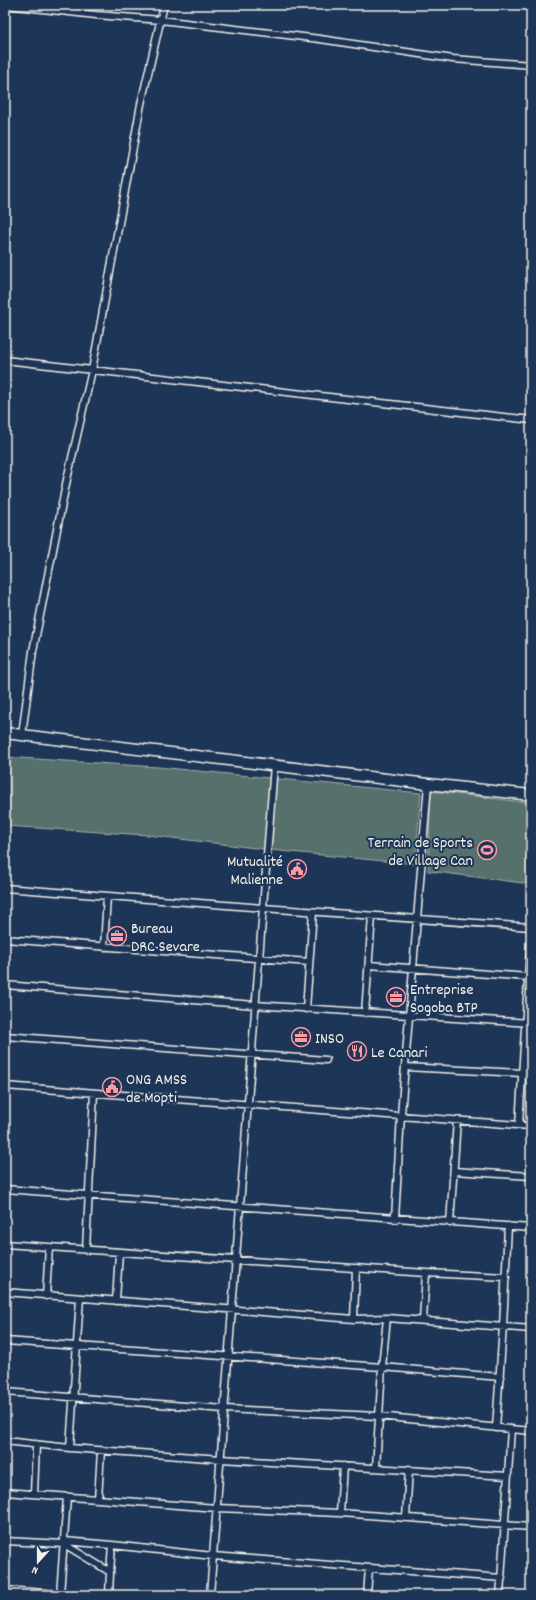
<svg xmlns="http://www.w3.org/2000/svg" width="536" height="1600" viewBox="0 0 536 1600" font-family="Dekko,sans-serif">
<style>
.green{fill:#57706c;stroke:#a6b0aa}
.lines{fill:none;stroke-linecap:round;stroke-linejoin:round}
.street-casing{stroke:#f4f1e8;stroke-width:9}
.primary-casing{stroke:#f4f1e8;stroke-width:13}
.street{stroke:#1d3557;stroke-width:6}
.primary{stroke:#1d3557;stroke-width:10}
.labels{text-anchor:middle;stroke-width:4;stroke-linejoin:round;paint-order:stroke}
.poi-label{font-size:16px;fill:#f4f1e8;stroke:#1d3557;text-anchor:start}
</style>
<rect width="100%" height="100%" fill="#1d3557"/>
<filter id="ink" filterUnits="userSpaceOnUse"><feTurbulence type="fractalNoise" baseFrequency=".025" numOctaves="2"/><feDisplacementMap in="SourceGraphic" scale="8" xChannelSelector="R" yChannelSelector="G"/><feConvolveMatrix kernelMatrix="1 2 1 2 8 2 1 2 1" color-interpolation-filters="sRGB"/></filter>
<g filter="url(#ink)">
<path class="green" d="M5,757L158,767L421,793L415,864L280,851L147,835L5,826Z
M431,791L531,803V884L428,871Z"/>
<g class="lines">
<g class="street-casing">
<path id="street" d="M6,5L96,15L161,20L320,39L453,59L531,65
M5,360L531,420
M22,735L33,651L66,484L92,370L141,104L164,5
M5,888L263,908L531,927
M5,939L309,962
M104,947L107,896
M369,965L528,977
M5,985L255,1005L531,1023
M306,1009L313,912
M365,1013L372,916
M5,1036L326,1060
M405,1067L522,1073
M5,1086L531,1126
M519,1125L531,932
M454,1171L531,1176
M5,1189L531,1228
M395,1219L401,1115L428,784
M450,1223L457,1120
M5,1244L426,1273L506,1277
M86,1249L94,1093
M5,1292L354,1319L387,1318L531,1329
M46,1296L49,1247
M116,1301L119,1252
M354,1319L356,1268
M423,1320L426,1273
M5,1341L382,1367L500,1377
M5,1392L224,1409L378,1416L531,1431
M496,1428L503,1326L508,1226
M5,1441L70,1448L221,1459L508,1476
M70,1448L80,1298
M376,1468L382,1367L387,1318
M5,1492L217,1508L340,1513L531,1527
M34,1494L36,1444
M98,1499L101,1451
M340,1513L343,1466
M406,1518L409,1469
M5,1541L64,1544L110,1572L112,1545L213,1556L502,1578
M64,1541L112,1545
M5,1590L70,1595
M60,1595L67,1497
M109,1595L110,1572
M210,1595L274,765
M367,1595L369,1568
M500,1595L511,1429"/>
</g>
<g class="primary-casing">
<path id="primary" d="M5,733L428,784L531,795"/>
</g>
<use href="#street" class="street"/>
<use href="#primary" class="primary"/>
</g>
</g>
<defs>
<g id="stadium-ring" transform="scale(1)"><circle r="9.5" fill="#1d3557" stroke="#ff9aa2" stroke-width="1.5"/><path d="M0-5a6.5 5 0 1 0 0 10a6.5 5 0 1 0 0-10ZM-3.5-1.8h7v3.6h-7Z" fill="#ff9aa2"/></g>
<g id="civic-ring" transform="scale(1)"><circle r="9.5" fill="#1d3557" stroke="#ff9aa2" stroke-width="1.5"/><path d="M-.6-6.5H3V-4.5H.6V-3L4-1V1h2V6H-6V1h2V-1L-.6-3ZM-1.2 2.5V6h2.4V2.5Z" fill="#ff9aa2"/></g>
<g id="office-ring" transform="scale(1)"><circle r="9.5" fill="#1d3557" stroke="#ff9aa2" stroke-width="1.5"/><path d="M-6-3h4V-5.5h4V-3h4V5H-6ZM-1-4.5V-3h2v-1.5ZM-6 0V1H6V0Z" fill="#ff9aa2"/></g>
<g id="restaurant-ring" transform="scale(1)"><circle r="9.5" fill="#1d3557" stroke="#ff9aa2" stroke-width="1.5"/><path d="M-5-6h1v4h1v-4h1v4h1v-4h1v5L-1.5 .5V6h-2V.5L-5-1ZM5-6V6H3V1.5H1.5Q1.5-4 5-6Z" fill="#ff9aa2"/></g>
</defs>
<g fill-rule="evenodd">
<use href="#stadium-ring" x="487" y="850"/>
<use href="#civic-ring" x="297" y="869"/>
<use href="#office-ring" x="117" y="936"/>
<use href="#office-ring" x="396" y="997"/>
<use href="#office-ring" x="301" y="1037"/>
<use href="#restaurant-ring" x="357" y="1051"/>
<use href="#civic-ring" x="112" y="1087"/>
</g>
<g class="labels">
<g class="poi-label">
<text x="473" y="847" text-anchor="end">Terrain de Sports<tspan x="473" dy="18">de Village Can</tspan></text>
<text x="283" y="866" text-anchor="end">Mutualité<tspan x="283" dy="18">Malienne</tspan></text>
<text x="131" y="933">Bureau<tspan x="131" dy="18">DRC Sevare</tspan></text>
<text x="410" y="994">Entreprise<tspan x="410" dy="18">Sogoba BTP</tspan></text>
<text x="315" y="1043">INSO</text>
<text x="371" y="1057">Le Canari</text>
<text x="126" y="1084">ONG AMSS<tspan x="126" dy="18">de Mopti</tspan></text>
</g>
</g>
<rect width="536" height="1600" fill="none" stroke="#1d3557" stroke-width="20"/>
<rect x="10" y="10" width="516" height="1580" fill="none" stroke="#f4f1e8" stroke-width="1.5" filter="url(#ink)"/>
<g transform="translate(38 1562) rotate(201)" stroke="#1d3557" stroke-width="3" paint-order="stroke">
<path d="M0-3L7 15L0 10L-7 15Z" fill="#f4f1e8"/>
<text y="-6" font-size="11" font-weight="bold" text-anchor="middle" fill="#f4f1e8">N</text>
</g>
</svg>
